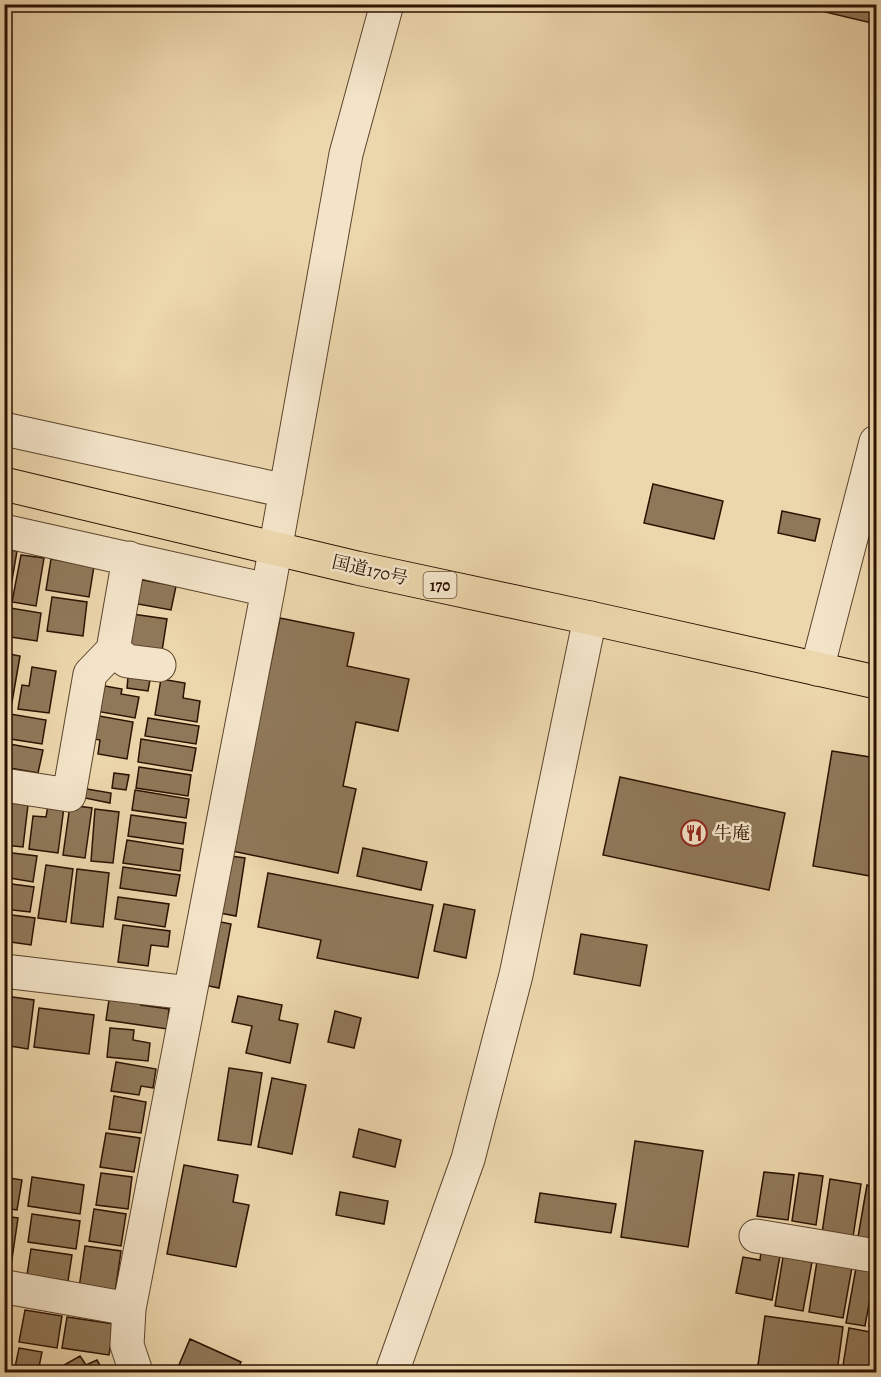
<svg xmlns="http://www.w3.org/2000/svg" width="881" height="1377" viewBox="0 0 881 1377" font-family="Alegreya,'Noto Serif JP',serif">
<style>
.building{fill:#8f7859;stroke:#2b1200;stroke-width:1.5}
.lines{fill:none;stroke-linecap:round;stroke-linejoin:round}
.minor-casing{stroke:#5b432b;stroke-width:35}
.highway-casing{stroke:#2b1200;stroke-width:35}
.minor{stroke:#f3e4c9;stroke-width:33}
.highway{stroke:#ecd6ac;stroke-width:33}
.labels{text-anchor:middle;stroke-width:5;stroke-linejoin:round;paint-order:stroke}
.shield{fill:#f3e4c9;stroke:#67513c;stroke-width:1.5}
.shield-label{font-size:16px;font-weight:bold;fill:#2b1200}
.street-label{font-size:18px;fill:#2b1200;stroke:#f3e4c9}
.poi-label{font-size:18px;fill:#2b1200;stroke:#f3e4c9;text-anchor:start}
</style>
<rect width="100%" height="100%" fill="#ecd6ac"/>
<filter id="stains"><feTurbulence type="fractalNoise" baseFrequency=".00333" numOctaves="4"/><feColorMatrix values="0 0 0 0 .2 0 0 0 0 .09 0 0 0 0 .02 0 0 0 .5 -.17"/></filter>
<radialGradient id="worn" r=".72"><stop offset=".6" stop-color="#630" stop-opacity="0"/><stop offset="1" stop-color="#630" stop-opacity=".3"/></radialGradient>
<path class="building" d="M823,4H876V24L821,11Z
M653,484L723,501L714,539L644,523Z
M782,511L820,519L815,541L778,533Z
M4,549L17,551L9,598L4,597Z
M21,555L44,558L36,606L12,602Z
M51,559L94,566L89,597L46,590Z
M137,579L176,586L171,610L132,603Z
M52,597L87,602L83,636L47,631Z
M4,607L41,613L37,641L4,636Z
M132,614L167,619L162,651L127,645Z
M280,618L354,633L347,666L409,679L398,731L356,722L343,786L356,789L338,873L232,851Z
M4,653L20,656L11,708L4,707Z
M32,667L56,671L49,713L18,709L22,685L29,686Z
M128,677L150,680L148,691L127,688Z
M161,679L185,683L183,698L200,701L197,722L155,715Z
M94,684L122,689L121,694L139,697L135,718L90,710Z
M4,713L46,720L42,744L4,738Z
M88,714L133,722L127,759L98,754L100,740L83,737Z
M148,718L199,726L196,744L145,736Z
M141,739L196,748L192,771L138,762Z
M4,743L43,750L38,773L4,767Z
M832,751L876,758V877L813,866Z
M139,767L191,775L188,796L136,788Z
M114,773L129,775L126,790L112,788Z
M620,777L785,813L769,890L603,855Z
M81,788L111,793L110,803L80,797Z
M135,790L189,799L186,818L132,810Z
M4,802L28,805L23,847L4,845Z
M48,805L64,807L58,853L29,849L33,816L46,817Z
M70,805L92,808L85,858L63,855Z
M95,809L119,812L113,863L91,861Z
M131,815L186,823L183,844L128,836Z
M127,840L183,849L180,871L123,863Z
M363,848L427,862L421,890L357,876Z
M4,852L37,856L33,882L4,877Z
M223,855L245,858L236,916L214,912Z
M46,865L73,869L66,922L38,918Z
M123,867L180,875L176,896L120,888Z
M77,869L109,873L103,927L71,923Z
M268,873L433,905L418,978L317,958L321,940L258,927Z
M4,883L34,887L30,912L4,909Z
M118,897L169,904L165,927L115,919Z
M444,904L475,910L466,958L434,951Z
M4,914L35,918L31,945L4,941Z
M211,920L231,924L219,988L199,984Z
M123,925L170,931L168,947L151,945L148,966L118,962Z
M581,934L647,945L640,986L574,974Z
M110,993L142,998L141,1005L169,1009L167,1029L106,1020Z
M5,996L34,1000L28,1049L4,1045Z
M238,996L282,1005L279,1020L298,1024L290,1063L246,1053L252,1026L232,1022Z
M39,1008L94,1015L89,1054L34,1047Z
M335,1011L361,1018L354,1048L328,1042Z
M110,1028L134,1030L133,1040L150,1043L148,1061L107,1057Z
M116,1062L156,1069L153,1088L141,1086L139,1095L111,1091Z
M229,1068L262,1073L251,1145L218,1140Z
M272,1078L306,1085L292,1154L258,1147Z
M114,1096L146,1102L141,1133L109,1129Z
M359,1129L401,1140L395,1167L353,1157Z
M106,1133L140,1138L134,1172L100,1167Z
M635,1141L703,1151L688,1247L621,1237Z
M184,1165L238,1175L233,1202L249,1205L236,1267L167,1254Z
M764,1172L794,1175L788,1220L757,1216Z
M101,1173L132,1177L128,1209L96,1205Z
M799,1173L823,1176L816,1225L792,1221Z
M4,1177L22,1180L17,1210L4,1208Z
M32,1177L84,1185L80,1214L28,1206Z
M830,1179L861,1184L853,1237L822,1233Z
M867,1185L876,1187V1240L858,1237Z
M340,1192L388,1201L384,1224L336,1215Z
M540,1193L616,1204L611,1233L535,1222Z
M94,1209L126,1214L121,1246L89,1241Z
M32,1214L80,1221L76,1249L28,1242Z
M4,1216L18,1218L11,1266L4,1265Z
M85,1246L121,1251L115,1293L79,1288Z
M31,1249L72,1255L68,1281L27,1275Z
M761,1252L780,1256L772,1300L736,1293L743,1257L760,1260Z
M783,1257L812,1262L803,1311L775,1306Z
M817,1261L852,1267L843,1318L809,1312Z
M856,1268L875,1271L865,1326L846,1323Z
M876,1278V1327L869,1326Z
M25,1310L62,1316L57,1348L19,1342Z
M765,1316L843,1327L837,1372H757Z
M67,1317L114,1324L109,1355L62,1348Z
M849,1328L876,1333L870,1372H842Z
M190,1339L241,1362L237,1372H176Z
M19,1348L42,1352L38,1372H14Z
M80,1356L86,1365L97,1360L104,1372H59L57,1369Z"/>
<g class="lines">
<g class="minor-casing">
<path id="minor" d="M4,429L286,491
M4,531L268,590
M113,650L127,661L159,665
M817,669L876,442
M4,785L69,795L90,674L113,650L129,558
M4,971L189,993
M756,1236L876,1256
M4,1289L6,1287L129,1309
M136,1372L127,1345L129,1309L268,590L346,154L387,4
M392,1372L468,1159L516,975L590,618"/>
</g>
<g class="highway-casing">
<path id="highway" d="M4,484L357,568L590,618L876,682"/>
</g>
<use href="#minor" class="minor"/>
<use href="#highway" class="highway"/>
</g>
<defs>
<g id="restaurant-ring" transform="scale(1.35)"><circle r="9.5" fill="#f3e4c9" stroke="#8f2418" stroke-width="1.5"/><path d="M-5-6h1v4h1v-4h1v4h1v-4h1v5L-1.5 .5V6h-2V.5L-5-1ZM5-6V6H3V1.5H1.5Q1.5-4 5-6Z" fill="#8f2418"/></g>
</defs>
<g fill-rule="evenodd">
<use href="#restaurant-ring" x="694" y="833"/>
</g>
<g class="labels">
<rect class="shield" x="423.5" y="572" width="33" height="26" rx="4.5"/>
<g class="shield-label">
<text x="440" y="591">170</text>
</g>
<g class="street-label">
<text transform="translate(370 570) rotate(13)" y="6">国道170号</text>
</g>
<g class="poi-label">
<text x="714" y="839">牛庵</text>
</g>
</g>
<rect width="881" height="1377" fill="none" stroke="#ecd6ac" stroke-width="24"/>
<rect x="6" y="6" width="869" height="1365" fill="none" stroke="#2b1200" stroke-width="3"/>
<rect x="12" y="12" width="857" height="1353" fill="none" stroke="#2b1200" stroke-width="1.5"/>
<rect width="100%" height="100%" filter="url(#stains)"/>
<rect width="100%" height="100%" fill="url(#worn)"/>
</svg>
